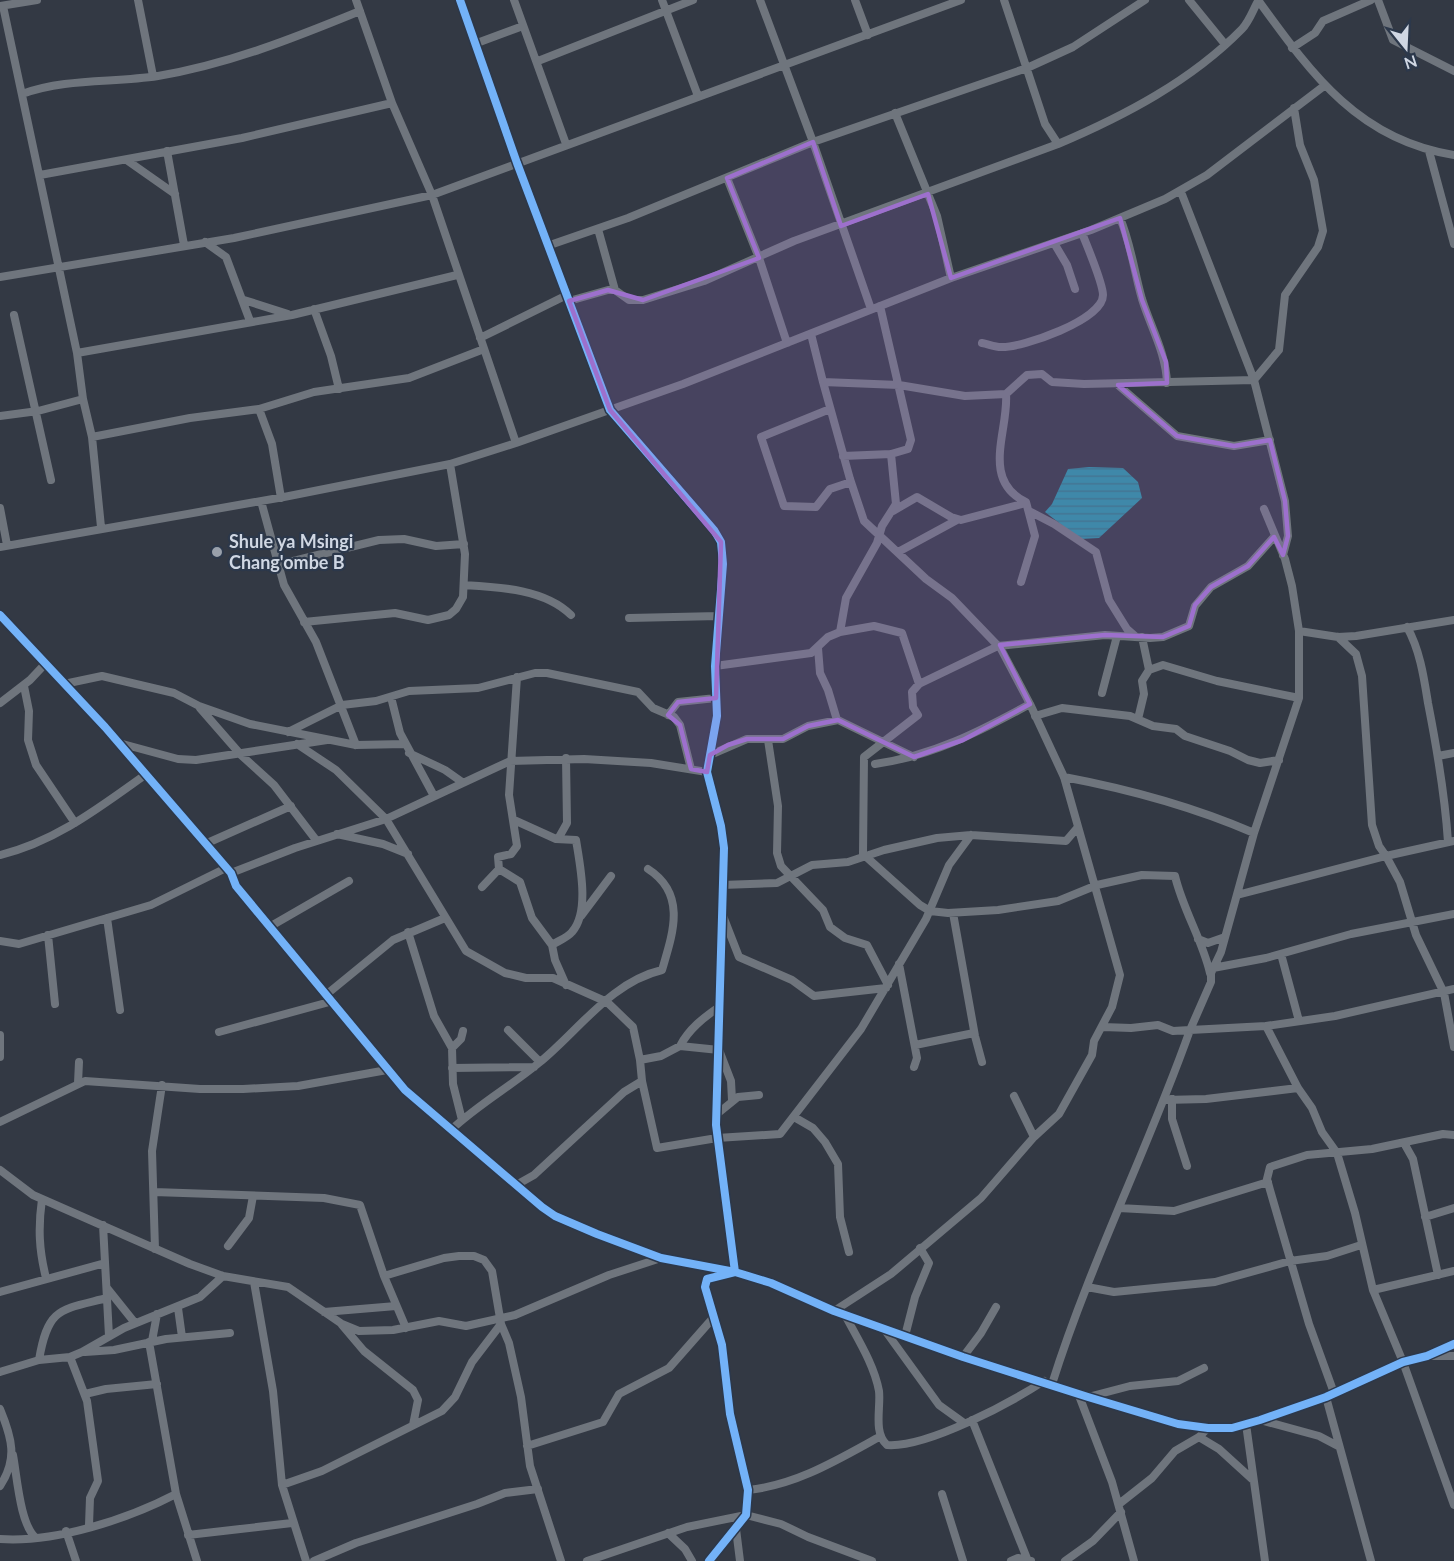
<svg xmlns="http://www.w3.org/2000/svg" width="1454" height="1561" viewBox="0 0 1454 1561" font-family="Lato,sans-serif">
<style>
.water{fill:url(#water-rules)}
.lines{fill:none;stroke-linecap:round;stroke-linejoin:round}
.minor{stroke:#6f757d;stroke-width:8}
.cycleway-casing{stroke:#2c384b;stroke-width:11}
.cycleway{stroke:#73b2f8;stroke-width:8}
.marked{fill:#9d70cd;fill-opacity:0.2;stroke:#9d70cd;stroke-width:4.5;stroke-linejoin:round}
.poi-dot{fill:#99a0ab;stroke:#2c384b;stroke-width:2}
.labels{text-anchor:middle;stroke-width:4.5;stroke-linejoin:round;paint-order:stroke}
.poi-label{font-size:18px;font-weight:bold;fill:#d0d7e3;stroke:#2c384b;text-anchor:start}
</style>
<defs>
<pattern id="water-rules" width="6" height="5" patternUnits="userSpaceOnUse" patternTransform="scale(1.5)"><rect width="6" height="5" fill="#288fa1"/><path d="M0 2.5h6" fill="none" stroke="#2f7785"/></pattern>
</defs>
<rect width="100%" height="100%" fill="#333944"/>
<path class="water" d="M1089,467L1123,468L1138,482L1142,498L1099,538L1080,539L1045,512L1052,504L1068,469Z"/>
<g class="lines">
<path class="minor" d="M138,0L153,76
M356,0L392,103L432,195L516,443
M460,0L517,163L610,410L714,530L721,542L723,564L715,666L717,716L707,772L721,826L724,848L716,1125L735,1272L707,1279L705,1287L722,1345L730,1414L748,1490L746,1515L709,1561
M514,0L566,144
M662,0L698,96
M760,0L813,142L871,309
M855,0L868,35
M1004,0L1045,124L1058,144C1124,116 1191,81 1242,29C1249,22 1253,10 1258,1
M1189,0L1224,43
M1258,0C1311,73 1358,140 1454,155
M1378,0L1393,40L1454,71
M0,6L37,0
M3,6L77,353L83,399L92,437L101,527
M477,43L523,26
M1292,48L1315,33L1323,21L1371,0
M538,61L693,0
M22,94C66,78 112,83 158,76C229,64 294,38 360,11
M895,113L937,216L951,278
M167,151L184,245
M1429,151L1454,244
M128,161L175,194
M40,175L242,138L392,103
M727,178L759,258L787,343
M1181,192L1254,380L1285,501L1288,536L1283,555
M1120,218C1131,244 1134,271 1142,299C1151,328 1166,353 1167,383
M598,229L615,290
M205,242L226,257L250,321
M1054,243L1067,265L1075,289
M550,245L628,218L813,142L1027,68L1073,47L1145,0
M0,277L234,238L432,195L961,0
M244,300L288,314
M569,301L608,290H615L629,300H643L704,281L794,241L1058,144
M314,309L331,356L339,389
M14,315L51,480
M811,334L823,382L899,385L965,396L1006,394L1027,375L1042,374L1052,382L1084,384L1254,380L1279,350L1285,295L1318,247L1323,231L1314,180L1300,145L1294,108
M480,338L567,295
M982,343C988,344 995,347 1001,347C1022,348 1103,320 1103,295C1103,283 1087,246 1082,233
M77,353L292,315L457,275
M823,382L850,479L864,521L926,579L952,598L1001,649L1030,704L1064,777L1120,975L1112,1007L1094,1041L1092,1055L1059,1114L1034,1137L981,1198L891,1274L834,1311
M1118,385L1177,436L1234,446L1270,440
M1006,394C1009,430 980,480 1026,502L1035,536L1021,582
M259,409L272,444L281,498
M830,409L761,437L784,506L816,507L830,489L851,482
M0,416L38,411L83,399
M92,437L190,418L259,409L314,392L409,378L484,349
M843,456L891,454L908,449L911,440L880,306
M261,501L284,585L316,642L356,745
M0,508L7,545
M1264,509L1285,559L1292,586L1299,631V698L1254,833L1221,952L1211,973V982L1190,1030L1266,1026L1298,1088L1312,1108L1322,1132L1337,1153L1355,1213L1373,1290L1403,1362L1454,1505
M893,511L917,497L951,517L961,520L1026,503
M1029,511L1054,524L1096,552L1109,600L1127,629L1135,636
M0,547L284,497L450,464L516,443L683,384L951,278L1091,230L1165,199L1207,175L1324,86
M898,552L957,520
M277,565L379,540L404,539L436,546L464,544
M464,585C499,587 545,589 571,615
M0,615L105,727L231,873L236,886L405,1090L542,1207L555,1216L597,1234L661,1258L735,1272L771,1283L834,1311L963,1357L1088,1397L1178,1424L1208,1428H1232L1260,1420L1326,1397L1403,1362L1427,1356L1454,1344
M629,618L719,616
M304,622L395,613L428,620L449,615L456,609L463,597L465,554L450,464
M1407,627C1420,650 1424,678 1428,703C1437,749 1445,795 1448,842
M1299,631L1338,637L1356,636L1454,620
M840,632L874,626L902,633L919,684L998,646L1105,635L1150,638L1163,637L1189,626L1195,606L1211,587L1248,566L1274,537
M1142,637L1149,670
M1338,637L1356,654L1362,676L1372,825L1379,846L1386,856L1454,841
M818,648L820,673L828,690L837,720
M715,666L811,653L828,637L840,632L846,598L877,543L882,526L896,504L891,454
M64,684L102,676L174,693L199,706L250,724L356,745L405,744
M919,684L912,692L913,707L918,715L864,757L863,854L920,905L930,911L948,913L998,910L1058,901L1097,885L1142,875L1175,876C1183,910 1202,939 1210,973
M24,686L29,711L28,740L36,765L75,823
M1102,693L1117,636
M391,697L400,733L434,796
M0,703L30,680L45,664
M200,708L241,755L274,785L316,840
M668,715L678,702L716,698
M1035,716L1062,708L1130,716L1153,726L1176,729L1185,736L1230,751L1248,760L1260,763L1279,760
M1138,719L1144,694L1142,681L1149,670L1163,665L1217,681L1299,698
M288,732L342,705L376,701L409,691L478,688L535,673H547L638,692L653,708L674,717L680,725L691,769
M768,740L778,806L777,853L781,866L823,910L830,927L845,938L867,945L888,985
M119,743L178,759L196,760L327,740
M297,744L336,770L386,819L466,951L505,973L526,978H553L607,1002L633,1027L640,1060L661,1056L680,1046L719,1050L731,1081L732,1100
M409,753L445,770L462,782
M710,755L747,739H783L808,726L838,720L914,757
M1438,756L1454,753
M875,764C932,756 979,732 1030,704
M1064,777C1128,789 1194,807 1254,833
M514,820L556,839L576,840C580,865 590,912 572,932C567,938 558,941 552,945L555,960L566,985
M337,834L383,844L408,854
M558,839L567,823L566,758
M205,844L291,806
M0,855C55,842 100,807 145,775
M499,869L520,882L532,918L552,945
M231,873L295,848L386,819L510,761L584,759L651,763L707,772
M722,885L777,883L812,865L848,862L884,850L937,838L971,835L1066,841L1078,827
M482,887L499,869L498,857L511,854L517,846L509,795L517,677
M1237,895L1386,856L1400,882L1416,935L1444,993L1454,1047
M953,913L975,1036L982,1062
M581,916L611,876
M723,916L739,957L792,980L814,996L886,988
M107,918L120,1010
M271,926L349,881
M408,932L434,1016L452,1048
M48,935L55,1004
M1198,939L1208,943L1225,937
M0,941L19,944L151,905L226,868
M1281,954L1299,1021
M899,964L917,1058L914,1067
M1213,968L1266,958L1351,934L1454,914
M327,994L393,940L445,918
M1266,1026L1335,1016L1454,989
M508,1030L540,1062
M219,1032L333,1001
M0,1035V1057
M915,1045L974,1033
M680,1046C689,1029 703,1018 719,1007
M452,1068L534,1067
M642,1081L657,1148L717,1138L780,1134L861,1029L926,919L949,865L971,835
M78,1083L79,1062
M1014,1096L1034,1137
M1172,1099V1119L1187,1166
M1164,1100L1206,1099L1298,1088
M717,1114L738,1097L759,1095
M794,1117L813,1128L825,1142L838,1164L840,1217L849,1252
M462,1120L453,1084L452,1048L461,1039L463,1031
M0,1122L85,1081L200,1089H243L298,1086L387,1070
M452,1129C479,1104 511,1086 540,1062C579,1030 611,982 662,970C673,933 687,894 648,869
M1404,1143L1413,1159L1438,1275
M0,1170L33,1195L190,1264L223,1276L288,1287L342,1324L359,1331L393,1330L439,1321L466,1326L515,1315L609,1275L661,1258
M518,1184L534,1175L624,1092L642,1081L640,1060
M154,1192L324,1198L360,1205L384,1276L406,1328
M42,1199C38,1228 39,1250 46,1278
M1119,1208L1174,1211L1268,1182
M1425,1217L1454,1208
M103,1225L109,1336
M228,1246L249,1218L253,1196
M155,1249L152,1151L162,1085
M384,1276L444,1258L459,1256H474L484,1260L492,1271L501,1324L509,1343L521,1397L530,1466L561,1561
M254,1282L273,1391L282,1485L306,1561
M1087,1287L1114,1292L1215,1282L1290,1261L1327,1256L1361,1245
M107,1288L135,1323
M1373,1290L1454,1271
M0,1292L105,1263
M178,1308L182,1337
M324,1312L396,1306
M845,1315C857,1338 874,1364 879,1391C881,1407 873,1433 887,1445C927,1448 1010,1403 1044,1381
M342,1325L364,1351L413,1390L418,1400L413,1425
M884,1329L939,1405L964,1423
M905,1336L915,1297L929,1263L920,1248
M152,1341L157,1314
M149,1342L176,1494L197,1561
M85,1352L114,1350L166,1339L230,1333
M1430,1356H1454
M70,1357L87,1401L98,1481L90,1498L89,1525
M963,1357L981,1333L996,1307
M39,1360C48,1307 60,1310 107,1298
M0,1372L39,1360L70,1357L82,1352L124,1328L200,1297L223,1276
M1052,1384C1090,1263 1148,1149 1190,1030L1173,1031L1158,1025L1131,1028L1103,1027
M1078,1393L1112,1482L1134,1561
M1334,1393L1309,1324L1270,1190L1267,1179L1270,1167L1307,1155L1372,1149L1443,1134L1454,1135
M85,1394L106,1389L157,1384
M1088,1397L1130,1386L1178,1381L1204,1368
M1326,1397L1371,1561
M0,1409C12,1438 18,1459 0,1486
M972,1420L1028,1561
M1260,1420L1319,1436L1338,1446
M1246,1424L1265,1561
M1199,1437L1219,1449L1252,1479
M527,1446L603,1422L619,1394L669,1368L713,1318
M13,1455C17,1476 20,1525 36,1538
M282,1485L322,1471L442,1411L455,1397L472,1362L501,1324
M748,1490C797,1485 839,1459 881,1436
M942,1494L963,1561
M1119,1504L1152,1478L1175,1451L1199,1437L1208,1428
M736,1529L740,1561
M66,1531L76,1561
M668,1533L685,1549L692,1561
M188,1535L292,1523
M0,1539C55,1543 128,1519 176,1494
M314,1561L356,1543L477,1504L505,1493L538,1489
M587,1561L687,1527L746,1515L781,1524L808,1537L872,1561
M1011,1561L1018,1558L1031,1561
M1065,1561L1093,1541L1121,1512"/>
<g class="cycleway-casing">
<path id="cycleway" d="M460,0L517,163L610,410L714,530L721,542L723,564L715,666L717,716L707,772L721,826L724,848L716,1125L735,1272L707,1279L705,1287L722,1345L730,1414L748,1490L746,1515L709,1561
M0,615L105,727L231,873L236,886L405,1090L542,1207L555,1216L597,1234L661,1258L735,1272L771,1283L834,1311L963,1357L1088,1397L1178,1424L1208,1428H1232L1260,1420L1326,1397L1403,1362L1427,1356L1454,1344"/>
</g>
<use href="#cycleway" class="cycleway"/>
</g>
<path class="marked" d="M813,142L841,226L928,194L951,278L1120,218L1142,300L1166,362L1167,383L1118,385L1177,436L1234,446L1270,440L1285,501L1288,536L1283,555L1274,537L1248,566L1211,587L1195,605L1189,626L1163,637L1105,635L1000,645L1030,704L963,740L914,757L838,720L808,726L783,739H747L728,745L710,755L707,772L691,769L680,725L668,715L678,702L716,698L721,542L610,410L569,301L608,290L643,300L759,258L727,178Z"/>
<circle class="poi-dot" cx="217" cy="552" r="6"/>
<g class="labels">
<g class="poi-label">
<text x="229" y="548">Shule ya Msingi<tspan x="229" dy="21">Chang'ombe B</tspan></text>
</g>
</g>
<g transform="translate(1406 48) rotate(162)" stroke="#2c384b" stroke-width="4.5" paint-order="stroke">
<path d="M0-4.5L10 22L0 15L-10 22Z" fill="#d0d7e3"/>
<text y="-9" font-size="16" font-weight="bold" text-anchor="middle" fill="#d0d7e3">N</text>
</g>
</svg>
